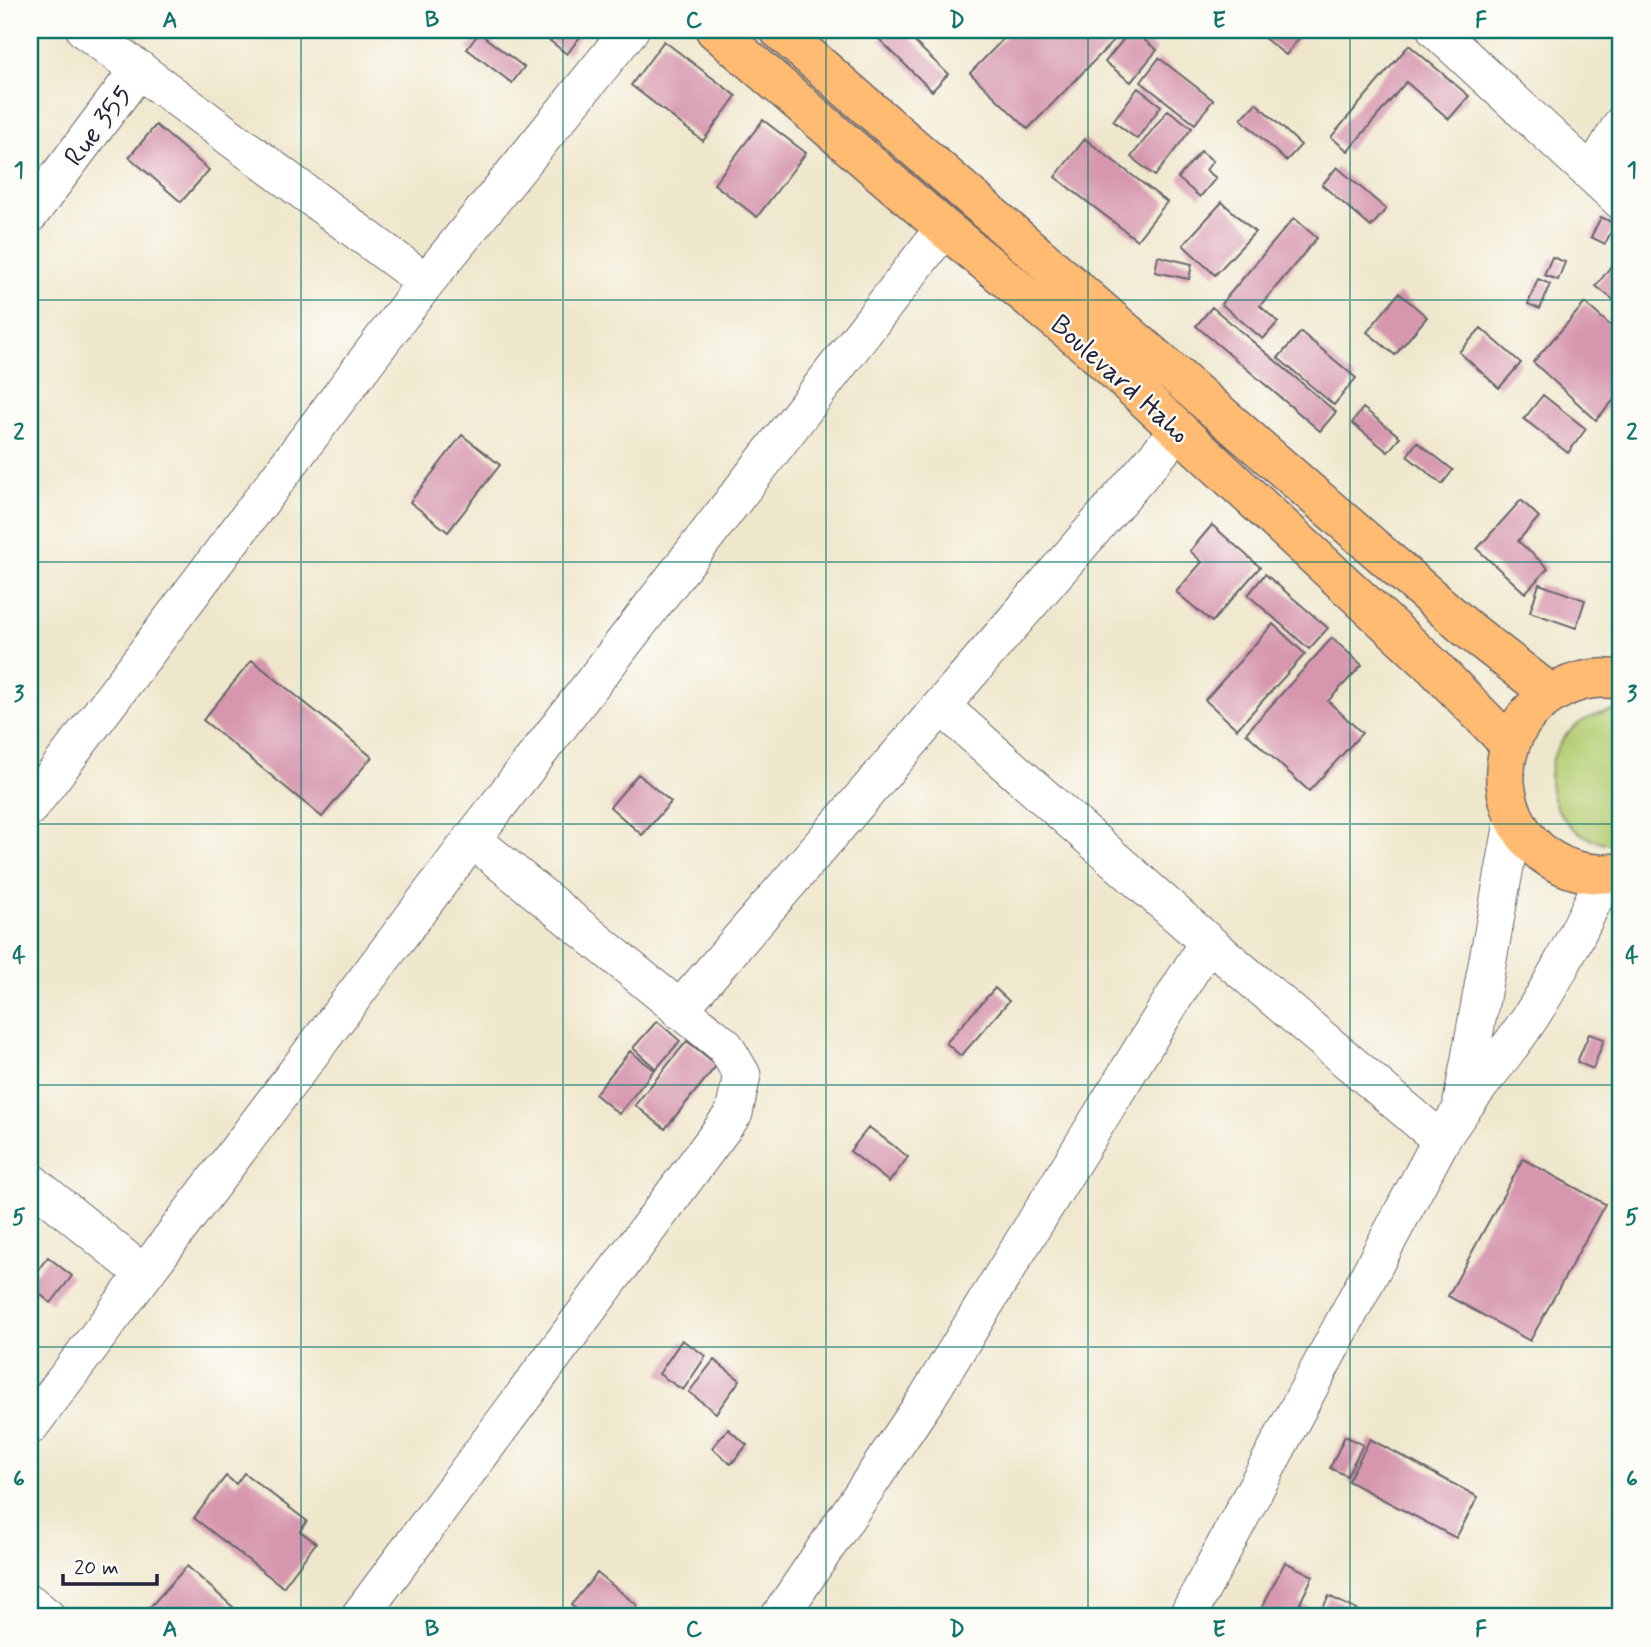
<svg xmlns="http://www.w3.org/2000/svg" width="1651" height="1647" viewBox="0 0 1651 1647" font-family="Mynerve,sans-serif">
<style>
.green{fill:#b5ce74;stroke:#6c7858;stroke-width:2}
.building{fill:#d696ae}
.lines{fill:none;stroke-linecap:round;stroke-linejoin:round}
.minor-casing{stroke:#6a676e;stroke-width:39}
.major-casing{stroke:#6a676e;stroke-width:41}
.minor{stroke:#fff;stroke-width:37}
.major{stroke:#ffbb71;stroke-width:38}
.grid{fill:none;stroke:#0f766e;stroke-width:2;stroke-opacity:0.55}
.labels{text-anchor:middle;stroke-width:5;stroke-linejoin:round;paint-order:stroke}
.street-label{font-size:28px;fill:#22223b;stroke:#fdfcf7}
.neatline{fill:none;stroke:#0f766e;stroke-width:2.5}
.grid-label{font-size:23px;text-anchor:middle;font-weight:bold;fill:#0f766e}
</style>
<rect width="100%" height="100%" fill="#fdfcf7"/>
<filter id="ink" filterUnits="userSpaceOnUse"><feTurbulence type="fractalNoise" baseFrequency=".0143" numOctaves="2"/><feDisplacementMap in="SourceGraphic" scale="14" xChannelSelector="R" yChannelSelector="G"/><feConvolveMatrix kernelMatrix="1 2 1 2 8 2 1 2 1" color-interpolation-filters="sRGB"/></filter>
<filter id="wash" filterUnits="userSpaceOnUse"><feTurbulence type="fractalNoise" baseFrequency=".00686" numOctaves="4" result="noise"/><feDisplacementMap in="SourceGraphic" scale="28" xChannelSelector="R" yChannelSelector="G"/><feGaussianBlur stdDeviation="1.57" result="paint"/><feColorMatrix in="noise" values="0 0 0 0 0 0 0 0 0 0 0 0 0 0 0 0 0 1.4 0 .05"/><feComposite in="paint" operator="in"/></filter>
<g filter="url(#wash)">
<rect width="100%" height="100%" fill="#efe7cc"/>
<path class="green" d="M1621,710V845C1526,841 1527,716 1621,710Z"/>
<g id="blocks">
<path class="building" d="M536,30H571L580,37L567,54Z
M889,30H902L948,74L932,91L880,40Z
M1012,30H1124L1028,129L970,73Z
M1131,30L1157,50L1131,82L1105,62Z
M1263,30H1305L1286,55L1259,34Z
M479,33L524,67L512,83L467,49Z
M664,41L736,96L703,141L631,85Z
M1409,45L1469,96L1449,119L1406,82L1348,151L1331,137Z
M1159,58L1213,100L1195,124L1141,82Z
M1138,88L1161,106L1137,139L1113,121Z
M1256,103L1301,145L1286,161L1241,119Z
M1168,110L1192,128L1155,176L1131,157Z
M763,120L806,153L757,217L714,184Z
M156,125L209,170L181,202L129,157Z
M1085,139L1167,202L1137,240L1055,177Z
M1201,151L1213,161L1206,170L1216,178L1200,197L1178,178Z
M1337,167L1386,209L1371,227L1322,185Z
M1222,202L1255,232L1215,275L1183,245Z
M1601,217L1615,224L1605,244L1591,237Z
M1294,218L1317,238L1260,306L1278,322L1263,339L1221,304Z
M1621,253V306L1596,286Z
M1158,256L1192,264L1189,279L1155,272Z
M1552,257L1565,262L1558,280L1544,275Z
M1538,279L1550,284L1540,309L1528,304Z
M1399,293L1427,317L1395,355L1367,332Z
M1585,303L1621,335V392L1596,420L1533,362Z
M1212,307L1336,412L1320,431L1196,326Z
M1481,328L1521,363L1499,388L1459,352Z
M1301,332L1356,378L1334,405L1278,358Z
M1543,395L1586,429L1568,453L1524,419Z
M1363,408L1400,437L1388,452L1352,423Z
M462,435L500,465L448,532L410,502Z
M1417,442L1453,470L1442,484L1407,456Z
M1521,500L1539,517L1518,541L1548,568L1525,593L1477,549Z
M1212,525L1260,567L1212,622L1176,592L1202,562L1190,551Z
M1265,574L1328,628L1309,649L1248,595Z
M1539,584L1585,600L1576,628L1530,612Z
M1273,624L1305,654L1237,729L1205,700Z
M1332,638L1362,665L1328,701L1362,733L1309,791L1246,733Z
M252,660L372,757L322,817L203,720Z
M638,774L671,802L642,835L610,807Z
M995,988L1009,1001L961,1056L946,1043Z
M657,1021L680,1041L656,1069L633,1048Z
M1589,1034L1604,1039L1593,1069L1577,1062Z
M687,1041L717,1065L665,1129L635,1105Z
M630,1051L654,1070L619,1114L595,1094Z
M869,1127L908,1157L889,1182L850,1151Z
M1523,1159L1605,1204L1530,1341L1448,1296Z
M48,1257L72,1276L51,1303L30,1286V1280Z
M682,1340L706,1356L683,1390L659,1374Z
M714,1360L740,1380L716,1413L689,1392Z
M728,1429L747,1445L731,1464L712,1448Z
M1345,1436L1363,1445L1347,1476L1330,1468Z
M1370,1439L1478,1497L1456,1538L1348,1481Z
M244,1473L307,1521L300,1531L316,1543L283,1587L194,1518L226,1476L236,1484Z
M1285,1562L1313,1576L1300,1603L1320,1613L1329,1596L1371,1617H1257Z
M187,1566L244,1617H141Z
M597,1573L638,1606L629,1617H586L571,1605Z"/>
</g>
</g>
<g filter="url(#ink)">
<use href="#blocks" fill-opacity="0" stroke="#6a676e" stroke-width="2"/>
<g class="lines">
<g class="minor-casing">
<path id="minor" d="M85,30L426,282
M1436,30L1621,201
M1592,174L1621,125
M30,214L139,69
M941,706L1208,942L1441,1140
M30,807L426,282L630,30
M679,1010L1179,430
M1462,1102L1514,817
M30,1181L144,1274
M30,1426L472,839L944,228
M30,1603L47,1617
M359,1617L734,1113L742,1075L725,1046L472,839
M779,1617L927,1398L1208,942
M1187,1617L1441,1140C1465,1101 1495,1068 1521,1031C1555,983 1580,928 1606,874"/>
</g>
<g class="major-casing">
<path id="major" d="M715,30L944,228L1091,349L1433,666L1510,745
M779,30L1465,627L1551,694
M1621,680C1599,676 1579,679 1559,690C1459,743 1510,891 1621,872"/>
</g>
<use href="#minor" class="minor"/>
<use href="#major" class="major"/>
</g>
</g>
<path class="grid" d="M301,30V1617M563,30V1617M826,30V1617M1088,30V1617M1350,30V1617M30,300H1621M30,562H1621M30,824H1621M30,1085H1621M30,1347H1621"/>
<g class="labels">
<g class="street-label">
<text transform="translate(97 125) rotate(-53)" y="10">Rue 355</text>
<text transform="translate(1121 378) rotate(42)" y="10">Boulevard Haho</text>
</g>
</g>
<rect width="1651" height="1647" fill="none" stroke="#fdfcf7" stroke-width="77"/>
<path d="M63 1574v10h94v-10" fill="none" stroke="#22223b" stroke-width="3.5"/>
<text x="74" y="1574" font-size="21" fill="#22223b" stroke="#fdfcf7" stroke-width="5" paint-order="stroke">20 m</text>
<rect x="38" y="38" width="1574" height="1570" class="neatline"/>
<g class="grid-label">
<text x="170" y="27">A</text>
<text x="432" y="27">B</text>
<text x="694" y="27">C</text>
<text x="957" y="27">D</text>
<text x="1219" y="27">E</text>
<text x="1481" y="27">F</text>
<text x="19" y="177">1</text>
<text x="1632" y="177">1</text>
<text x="19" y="439">2</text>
<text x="1632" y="439">2</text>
<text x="19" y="701">3</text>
<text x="1632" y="701">3</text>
<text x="19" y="962">4</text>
<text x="1632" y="962">4</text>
<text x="19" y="1224">5</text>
<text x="1632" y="1224">5</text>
<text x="19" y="1486">6</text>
<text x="1632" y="1486">6</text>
<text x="170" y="1636">A</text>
<text x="432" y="1636">B</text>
<text x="694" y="1636">C</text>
<text x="957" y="1636">D</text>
<text x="1219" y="1636">E</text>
<text x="1481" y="1636">F</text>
</g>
</svg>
